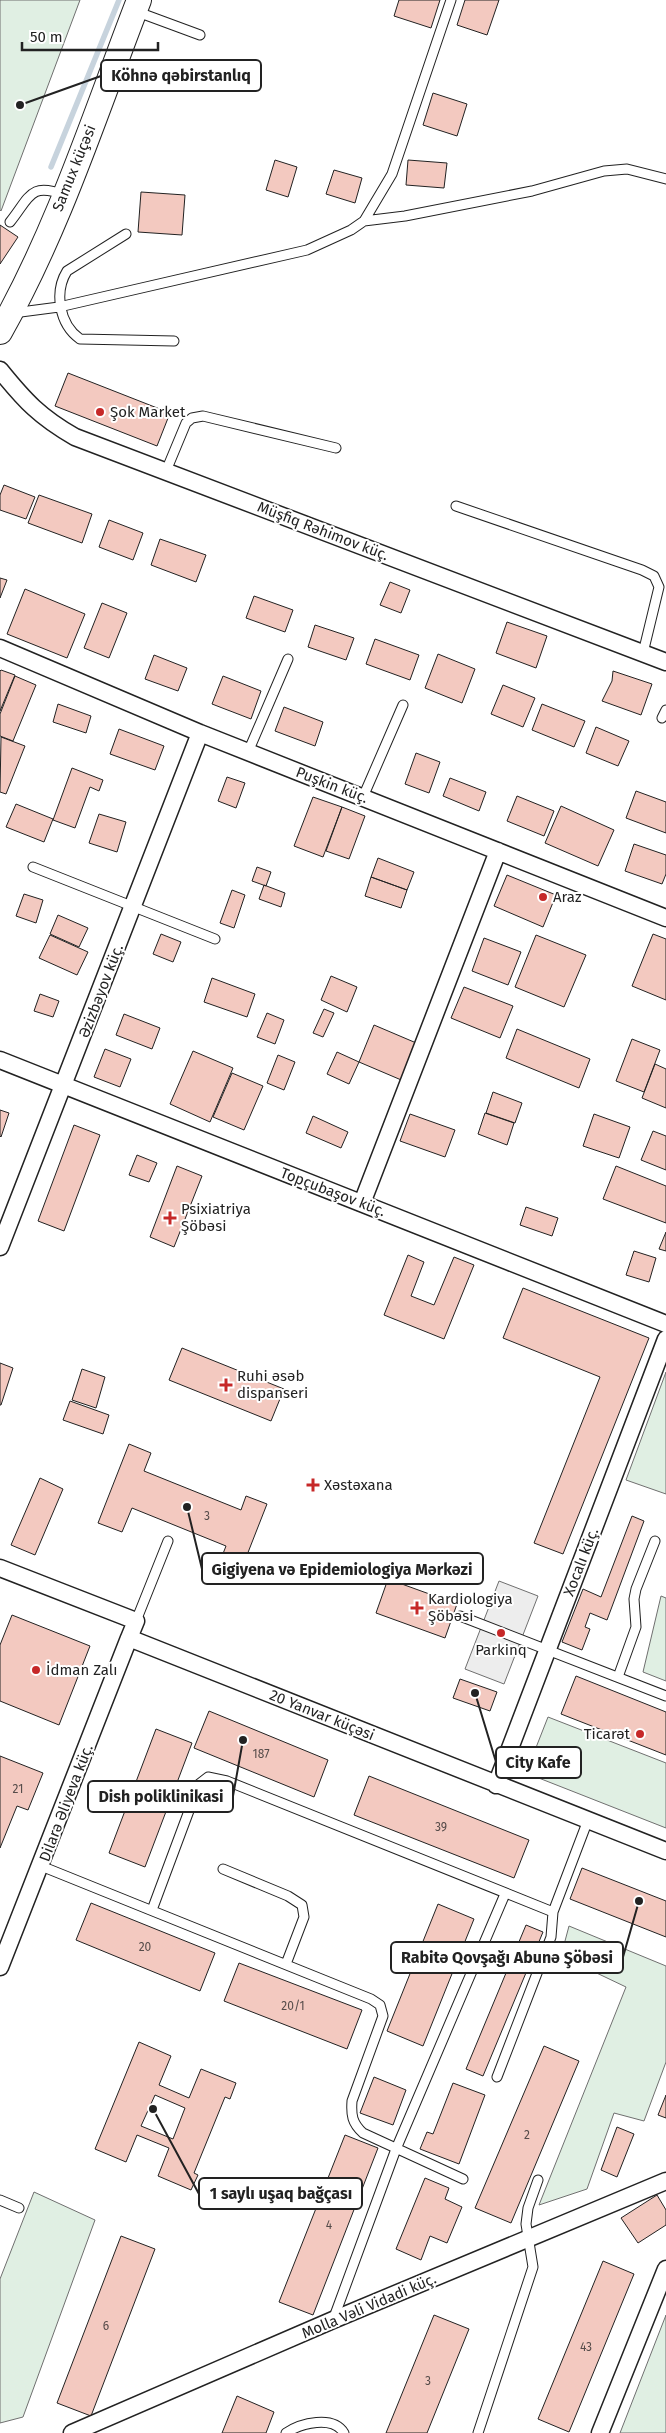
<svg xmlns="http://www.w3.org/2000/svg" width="666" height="2433" viewBox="0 0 666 2433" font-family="'Fira Sans',sans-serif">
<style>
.green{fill:#e0efe3;stroke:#6f6f6f}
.parking{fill:#ededed;stroke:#6f6f6f}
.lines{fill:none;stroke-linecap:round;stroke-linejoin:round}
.stream{stroke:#c7d3dd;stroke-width:5.5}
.building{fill:#f3c9c0;stroke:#222;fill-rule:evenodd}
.service-casing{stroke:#222;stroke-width:11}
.minor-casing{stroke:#222;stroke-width:19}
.secondary-casing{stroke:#222;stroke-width:26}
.service{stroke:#fff;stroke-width:9}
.minor{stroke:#fff;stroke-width:16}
.secondary{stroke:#fff;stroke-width:24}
.poi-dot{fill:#c62828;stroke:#fff;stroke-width:2}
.labels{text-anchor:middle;stroke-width:4;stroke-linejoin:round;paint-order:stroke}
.number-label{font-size:12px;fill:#564c4a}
.street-label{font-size:15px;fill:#222;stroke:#fff}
.poi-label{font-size:15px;fill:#222;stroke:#fff;text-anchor:start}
.leader{fill:none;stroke:#222;stroke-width:2}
.callout-dot{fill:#222;stroke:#fff;stroke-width:2}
.callout{fill:#fff;stroke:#222;stroke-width:2}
.callout-label{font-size:16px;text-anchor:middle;font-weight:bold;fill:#222}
</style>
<rect width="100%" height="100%" fill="#fff"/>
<path class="green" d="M0,0H80L1,211L0,210Z
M666,1372V1494L626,1480Z
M661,1596L666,1598V1681L643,1672Z
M548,1717L666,1763V1828L526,1773Z
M569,1926L666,1966V2062L644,2121L614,2113L587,2189L539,2205L626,1987L561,1956Z
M34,2192L95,2220L23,2417L0,2423V2279Z
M666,2315V2433H620Z"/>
<path class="parking" d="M499,1581L538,1596L504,1684L465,1669Z"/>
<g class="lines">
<path class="stream" d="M51,167L119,0"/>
</g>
<path class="building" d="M399,0H440L431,28L394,16Z
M465,0H499L487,35L457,25Z
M433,93L467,104L457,136L423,125Z
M275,160L297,167L288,197L266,190Z
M408,160L447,163L444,188L406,185Z
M334,170L362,178L355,203L326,194Z
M141,192L185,195L182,235L138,232Z
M0,225L18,237L0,264Z
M68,373L170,413L157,446L55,406Z
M4,485L35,497L26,519L0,510V495Z
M39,495L92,514L82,543L28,523Z
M109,520L143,533L133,560L99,547Z
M160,539L206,555L196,582L151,565Z
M0,578L7,580L0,598Z
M390,582L410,590L401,613L380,605Z
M25,589L85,614L67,658L7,634Z
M254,596L293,610L285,632L246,618Z
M102,603L127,613L109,658L84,648Z
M507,622L547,636L536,668L496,653Z
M315,625L354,638L346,660L308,647Z
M375,639L419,655L410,680L366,664Z
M438,654L475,669L462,703L425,688Z
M154,655L187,668L178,691L145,679Z
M1,670L15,675L0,711V671Z
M613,671L652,684L641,715L602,701L612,681Z
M15,676L36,685L13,741L0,736V714Z
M223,676L261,691L251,719L212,704Z
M503,685L535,698L523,727L491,714Z
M58,704L91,716L86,733L53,722Z
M542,704L585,721L574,747L532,730Z
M284,707L323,722L315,746L275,731Z
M596,727L629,741L618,766L586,753Z
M119,729L164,746L155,770L110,754Z
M1,737L25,746L6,794L0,792Z
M416,753L440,762L429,793L405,784Z
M72,768L103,780L99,791L90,787L75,828L53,820Z
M227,777L245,783L236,808L218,801Z
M450,778L486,792L479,811L443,796Z
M636,791L666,802V833L626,818Z
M517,796L554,811L544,836L507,821Z
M313,797L342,807L323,857L294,846Z
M16,804L53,819L44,842L6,827Z
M561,806L614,830L598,866L545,843Z
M342,807L365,816L349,859L326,851Z
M99,814L126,822L117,852L89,843Z
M634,844L666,855V874L662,884L625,871Z
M378,858L414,872L407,890L371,877Z
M257,867L271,872L266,886L252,881Z
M507,875L556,895L543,927L494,906Z
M371,877L407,890L401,908L365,896Z
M264,885L285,893L281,907L259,899Z
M232,890L245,895L234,928L220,923Z
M24,894L43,900L36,923L16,916Z
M58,915L88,928L79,947L50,934Z
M161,934L181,942L173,962L153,954Z
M653,934L666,939V1000L632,986Z
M50,935L88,952L77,975L39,958Z
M536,935L586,955L564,1007L515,987Z
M484,938L521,952L508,985L472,971Z
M331,976L357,987L347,1012L321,1000Z
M212,978L255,994L247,1017L204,1002Z
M464,987L513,1006L500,1038L451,1018Z
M40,994L59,1001L53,1017L34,1011Z
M324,1009L334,1013L323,1037L313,1033Z
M267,1013L284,1020L275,1044L257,1037Z
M124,1014L160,1028L152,1049L116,1035Z
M374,1025L421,1045L406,1082L359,1062Z
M517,1029L590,1059L579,1088L506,1058Z
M632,1039L660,1050L644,1092L616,1081Z
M105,1049L131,1059L120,1087L94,1077Z
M193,1051L233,1068L210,1122L170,1104Z
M337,1052L359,1062L349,1084L327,1074Z
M278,1055L295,1062L284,1090L267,1083Z
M655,1064L666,1069V1108L642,1098Z
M232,1073L263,1086L244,1130L213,1117Z
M493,1092L522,1103L515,1123L486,1113Z
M0,1110L9,1113L1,1137L0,1136Z
M485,1113L514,1123L507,1145L478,1134Z
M410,1114L455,1130L445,1157L400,1141Z
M594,1114L630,1127L619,1158L583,1146Z
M313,1116L348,1132L341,1148L306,1133Z
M74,1125L100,1135L64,1231L38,1221Z
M653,1131L666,1136V1170L641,1160Z
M137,1155L157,1163L149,1182L129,1175Z
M177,1166L202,1176L174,1247L150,1237Z
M616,1166L666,1186V1223L603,1199Z
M526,1207L558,1218L552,1236L520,1225Z
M666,1232V1251L659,1249Z
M634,1251L656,1258L649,1282L626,1275Z
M408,1255L424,1262L411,1296L434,1305L454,1257L474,1265L444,1339L384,1315Z
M523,1288L649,1338L563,1554L534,1543L600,1377L503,1338Z
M182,1348L284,1389L271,1421L169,1380Z
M0,1363L13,1368L1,1405H0Z
M82,1369L105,1377L96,1408L72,1400Z
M70,1401L109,1415L103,1434L63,1420Z
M129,1444L151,1453L144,1471L241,1510L246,1496L267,1504L238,1578L217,1569L226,1546L132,1508L122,1532L98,1523Z
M40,1478L63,1489L35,1555L11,1545Z
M632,1516L644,1521L607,1620L590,1613L585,1627L590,1629L582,1650L562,1642L583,1589L601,1597Z
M388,1579L457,1604L445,1638L376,1613Z
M12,1615L90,1646L59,1725L0,1701V1645Z
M576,1676L666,1712V1755L561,1714Z
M460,1679L497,1692L490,1711L453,1698Z
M209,1711L328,1760L314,1797L194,1748Z
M156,1729L192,1743L145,1867L109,1853Z
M0,1756L43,1773L28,1810L17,1806L0,1848Z
M369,1776L529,1840L514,1878L354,1815Z
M582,1868L666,1901V1937L570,1899Z
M91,1903L215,1953L200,1991L76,1940Z
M438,1904L474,1919L423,2046L387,2031Z
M526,1925L543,1932L483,2076L466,2069Z
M239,1963L362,2010L347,2049L224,2001Z
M139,2042L171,2056L159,2085L189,2098L201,2069L236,2083L230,2099L225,2097L194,2173L198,2175L191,2190L158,2176L169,2148L137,2135L126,2162L95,2149ZM155,2095L185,2108L173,2139L141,2126Z
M544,2046L579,2061L511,2223L475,2208Z
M374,2077L406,2090L393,2125L360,2113Z
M453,2083L485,2095L459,2164L420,2149L427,2132L433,2134Z
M666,2095V2118L658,2115Z
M617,2127L634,2134L617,2177L601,2170Z
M345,2135L378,2148L313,2315L279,2302Z
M425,2178L449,2188L445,2199L462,2207L447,2243L430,2236L421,2260L396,2249Z
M657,2195L666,2210V2225L638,2243L621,2218Z
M121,2236L155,2249L91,2416L57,2403Z
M603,2261L634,2274L569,2432L538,2419Z
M434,2315L469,2329L427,2433H386Z
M237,2396L274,2412L266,2433H222Z"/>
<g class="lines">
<g class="service-casing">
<path id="service" d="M135,11L200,35
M364,221L405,216L532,191L604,171L627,169L666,179
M10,222C30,197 30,182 64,195
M126,234L67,271C54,292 59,324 80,339L174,341
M13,313L59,307L307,250L351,230L364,221L392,174L451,0
M166,471L186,423L192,418L203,416L336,448
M456,506L642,570L654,576L659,587L643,653
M662,718L666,710
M248,752L288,659
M363,797L403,705
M33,867L215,939
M460,1616L666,1696
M136,1621L168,1541
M618,1677L636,1627L634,1599L636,1589L655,1541
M41,1866L371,1999L380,2005L383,2016L352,2101C351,2115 352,2123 363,2133L463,2179
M223,1869L288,1896L302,1905L304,1917L286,1964
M152,1910L199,1784L208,1777L227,1781L553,1912
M497,2077L551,1937L553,1912L588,1820
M0,2200L19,2208
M333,2320L396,2149L505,1894
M286,2433C301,2423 333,2415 344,2433
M478,2433L533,2267L526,2224L528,2208L538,2180"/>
</g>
<g class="minor-casing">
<path id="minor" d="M0,370C25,401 40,417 75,437L666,662
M0,648L200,733L666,918
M0,1060L666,1324
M362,1203L498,851
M0,1247L200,733
M0,1568L136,1621L129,1638L666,1851
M496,1785L666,1339
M0,1967L129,1638
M72,2433L333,2320L666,2181
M600,2433L666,2269"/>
</g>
<g class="secondary-casing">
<path id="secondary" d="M0,332C59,228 96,111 139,0"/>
</g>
<use href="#service" class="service"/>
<use href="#minor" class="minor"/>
<use href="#secondary" class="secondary"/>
</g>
<g class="poi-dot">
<circle cx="100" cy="412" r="5"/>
<circle cx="543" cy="897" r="5"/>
<path d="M167.5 1210.5h5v5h5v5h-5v5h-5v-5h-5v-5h5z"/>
<path d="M223.5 1377.5h5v5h5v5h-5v5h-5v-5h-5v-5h5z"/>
<path d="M310.5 1477.5h5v5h5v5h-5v5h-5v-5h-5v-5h5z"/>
<path d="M414.5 1600.5h5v5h5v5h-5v5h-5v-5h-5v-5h5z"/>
<circle cx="501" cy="1633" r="5"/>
<circle cx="36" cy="1670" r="5"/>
<circle cx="640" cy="1734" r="5"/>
</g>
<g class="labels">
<g class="number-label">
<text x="207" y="1520">3</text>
<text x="261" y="1758">187</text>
<text x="18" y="1793">21</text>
<text x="441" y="1831">39</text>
<text x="145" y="1951">20</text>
<text x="293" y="2010">20/1</text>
<text x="527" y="2139">2</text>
<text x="329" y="2229">4</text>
<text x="106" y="2330">6</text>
<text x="586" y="2351">43</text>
<text x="428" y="2385">3</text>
</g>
<g class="street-label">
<text transform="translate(74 168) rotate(-68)" y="5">Samux küçəsi</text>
<text transform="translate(323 531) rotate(21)" y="5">Müşfiq Rəhimov küç.</text>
<text transform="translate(332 785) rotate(21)" y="5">Puşkin küç.</text>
<text transform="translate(101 991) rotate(-69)" y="5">Əzizbəyov küç.</text>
<text transform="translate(333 1192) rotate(21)" y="5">Topçubaşov küç.</text>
<text transform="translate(581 1562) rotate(-69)" y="5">Xocalı küç.</text>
<text transform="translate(322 1715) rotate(22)" y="5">20 Yanvar küçəsi</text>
<text transform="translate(66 1803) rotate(-69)" y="5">Dilarə Əliyeva küç.</text>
<text transform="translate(369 2306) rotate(-23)" y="5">Molla Vəli Vidadi küç.</text>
</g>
<g class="poi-label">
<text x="110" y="417">Şok Market</text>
<text x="553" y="902">Araz</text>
<text x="181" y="1214">Psixiatriya<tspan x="181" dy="17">Şöbəsi</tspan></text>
<text x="237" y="1381">Ruhi əsəb<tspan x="237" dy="17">dispanseri</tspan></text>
<text x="324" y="1490">Xəstəxana</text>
<text x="428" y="1604">Kardiologiya<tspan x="428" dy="17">Şöbəsi</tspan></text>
<text x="501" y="1655" text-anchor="middle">Parkinq</text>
<text x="46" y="1675">İdman Zalı</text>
<text x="630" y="1739" text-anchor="end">Ticarət</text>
</g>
</g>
<path class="leader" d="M20 105L101 76M187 1507L202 1569M475 1693L496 1762M243 1740L233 1796M639 1901L623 1957M153 2109L199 2194"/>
<g class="callout-dot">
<circle cx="20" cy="105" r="5"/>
<circle cx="187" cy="1507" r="5"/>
<circle cx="475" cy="1693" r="5"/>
<circle cx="243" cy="1740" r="5"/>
<circle cx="639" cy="1901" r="5"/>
<circle cx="153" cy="2109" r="5"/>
</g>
<g class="callout">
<rect x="101" y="60" width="160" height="31" rx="5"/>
<rect x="202" y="1553" width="281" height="31" rx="5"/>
<rect x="496" y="1747" width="85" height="31" rx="5"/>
<rect x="88" y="1781" width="145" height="31" rx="5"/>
<rect x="391" y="1942" width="232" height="31" rx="5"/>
<rect x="199" y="2178" width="163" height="31" rx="5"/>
</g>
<g class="callout-label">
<text x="181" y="81">Köhnə qəbirstanlıq</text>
<text x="342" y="1575">Gigiyena və Epidemiologiya Mərkəzi</text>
<text x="538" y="1768">City Kafe</text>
<text x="161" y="1802">Dish poliklinikasi</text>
<text x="507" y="1963">Rabitə Qovşağı Abunə Şöbəsi</text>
<text x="281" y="2199">1 saylı uşaq bağçası</text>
</g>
<path d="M22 42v8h136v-8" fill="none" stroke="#222222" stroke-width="2.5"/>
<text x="30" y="42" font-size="15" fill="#222222" stroke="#ffffff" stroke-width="4" paint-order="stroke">50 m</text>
</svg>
